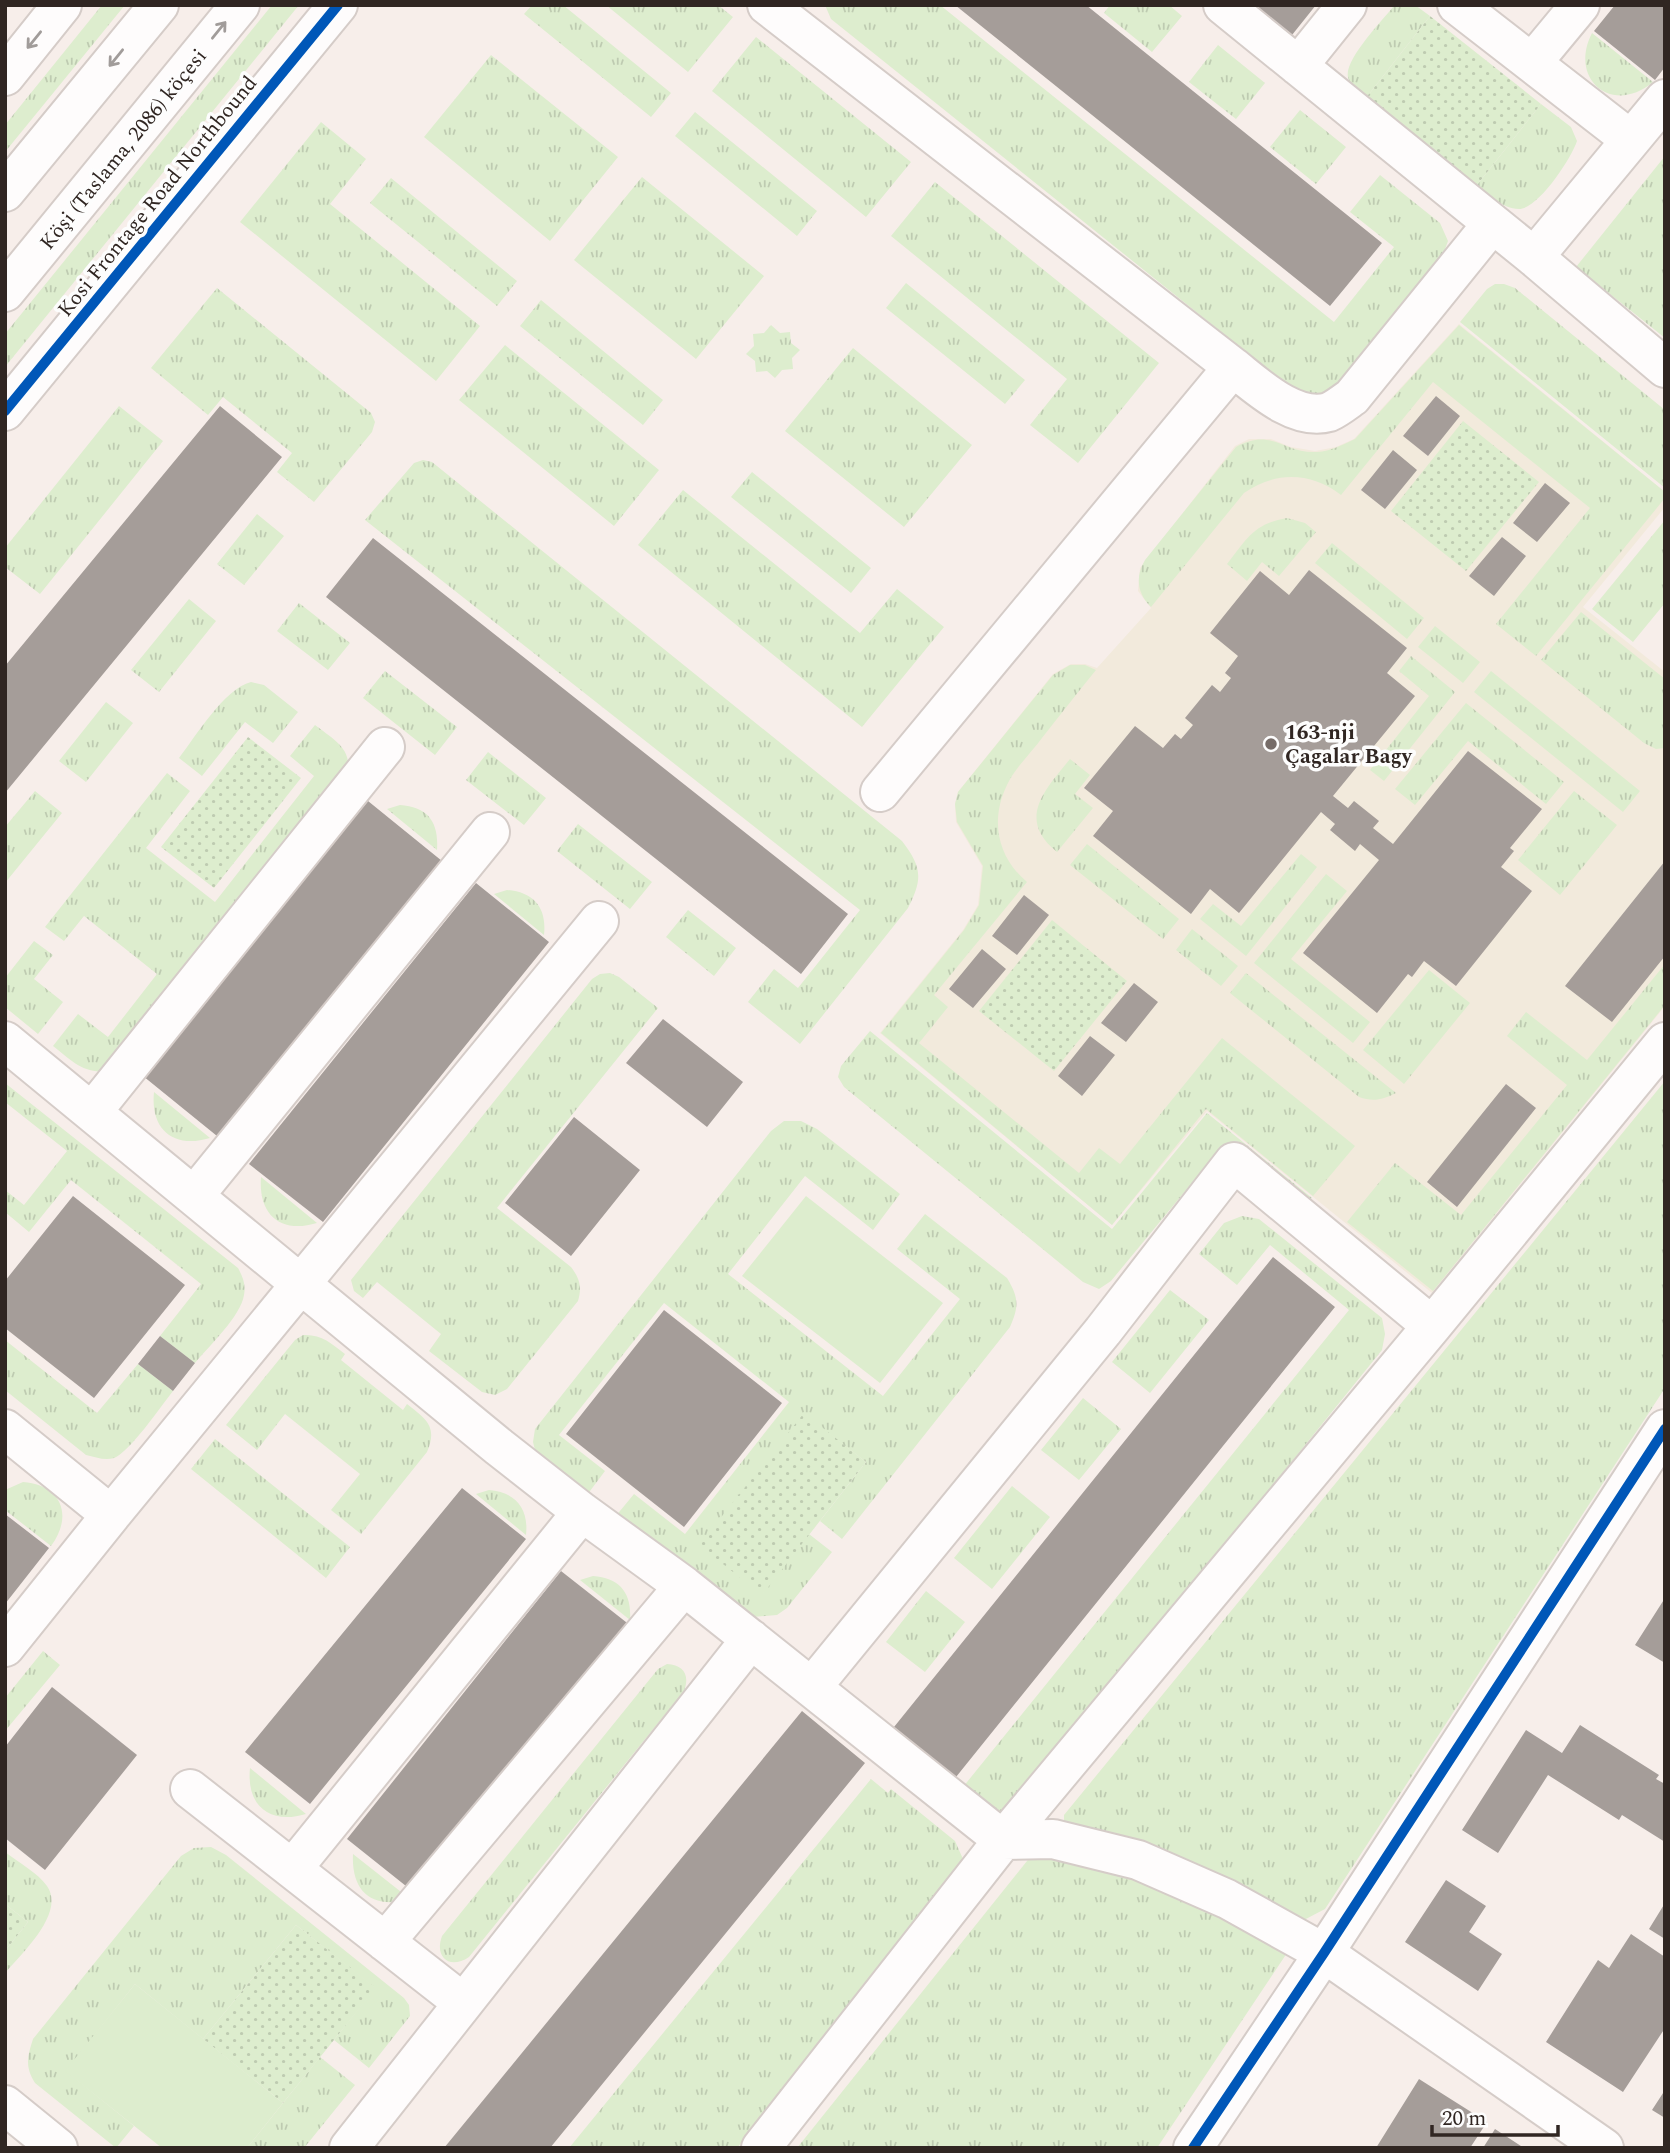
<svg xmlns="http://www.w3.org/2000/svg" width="1670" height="2153" viewBox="0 0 1670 2153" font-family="Spectral,serif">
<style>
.education{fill:#f2eadc}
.grass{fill:url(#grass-tufts)}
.park{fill:url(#park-dots)}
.pitch{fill:#ddedce}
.building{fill:#a59d99}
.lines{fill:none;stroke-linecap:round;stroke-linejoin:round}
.minor-casing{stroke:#d5ccc8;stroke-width:42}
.major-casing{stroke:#d5ccc8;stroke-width:42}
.minor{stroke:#fefcfc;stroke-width:38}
.major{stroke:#fefcfc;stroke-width:38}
.cycleway-casing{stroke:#fdfdfd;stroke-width:15}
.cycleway{stroke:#0057b8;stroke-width:10}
.oneway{stroke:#a19c9a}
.poi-dot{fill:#766c68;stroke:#fdfdfd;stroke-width:2.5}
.labels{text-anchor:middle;stroke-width:7;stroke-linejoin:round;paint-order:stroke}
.street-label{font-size:21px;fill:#302622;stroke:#fdfdfd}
.poi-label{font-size:21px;font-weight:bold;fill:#302622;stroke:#fdfdfd;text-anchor:start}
</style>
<defs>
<pattern id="grass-tufts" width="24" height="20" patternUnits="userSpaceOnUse" patternTransform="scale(1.75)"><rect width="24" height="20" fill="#ddedce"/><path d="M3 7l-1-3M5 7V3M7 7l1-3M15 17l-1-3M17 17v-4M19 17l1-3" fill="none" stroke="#becbb1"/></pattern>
<pattern id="park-dots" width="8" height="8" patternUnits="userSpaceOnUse" patternTransform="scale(1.75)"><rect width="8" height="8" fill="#ddedce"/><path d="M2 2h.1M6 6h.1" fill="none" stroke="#becbb1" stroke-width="1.8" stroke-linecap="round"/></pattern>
</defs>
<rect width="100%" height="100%" fill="#f7eeea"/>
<path class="education" d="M1459,324L1665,492V507L1583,607L1665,672V1006L1432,1293L1207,1111L1112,1225L880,1033L963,930L978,905L982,866L956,822L955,804L958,792L1053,674L1071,664H1085L1097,668L1151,608L1138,591L1140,568L1235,446L1249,439H1271L1291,447L1315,451L1336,447L1354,439Z"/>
<path class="grass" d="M102,5H125L5,152V125Z
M272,5H299L5,367V334Z
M532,5H563L671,93L651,117L524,14Z
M606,5H718L733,17L688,72Z
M825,5H940L1334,322L1394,247L1350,212L1380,175L1440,223L1448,241L1441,260L1335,390L1317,397L1296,392L831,19Z
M1110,5H1169L1182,16L1152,52L1104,13Z
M1397,5H1415L1430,16L1366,98C1359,92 1350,87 1348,77C1344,60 1382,21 1393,7Z
M1592,33L1653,82C1613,116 1568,80 1592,33Z
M756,37L911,162L866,217L712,91Z
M1218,45L1265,83L1236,119L1189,82Z
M491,55L618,157L550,241L424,137Z
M1541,104L1571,127L1577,141C1571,159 1538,209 1519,209C1502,209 1489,194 1477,185Z
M1300,110L1346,147L1316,184L1270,147Z
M695,112L817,211L797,236L675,136Z
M321,122L366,159L330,204L480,326L436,381L240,222Z
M1665,156V338L1576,267Z
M642,177L764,276L696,359L574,260Z
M391,178L517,281L497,306L370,203Z
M935,182L1159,363L1078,463L1030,425L1067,379L891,236Z
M906,283L1025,380L1005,404L886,308Z
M1495,284H1504L1515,288L1665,410V488L1460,322L1487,289Z
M217,288L371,413L375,422L372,432L314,502L277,472L292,453L223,397L208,415L151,368Z
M541,300L663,400L643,425L520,326Z
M771,325L780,333L790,332L791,343L800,350L792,358L793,369L782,370L775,378L767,371L756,372L755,361L746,354L754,346L753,334L764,333Z
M1459,325L1665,492V498L1536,656L1496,624L1590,508L1433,382L1341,495C1311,472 1275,471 1244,493L1151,607C1137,593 1135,577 1145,560L1236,447C1272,427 1284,454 1317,452C1331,451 1342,445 1355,439Z
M505,345L659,470L614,526L459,400Z
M853,348L972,445L904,527L785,431Z
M119,406L163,441L40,594L5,567V548Z
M423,460L432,462L902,841C922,867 923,879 908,908L800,1044L748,1002L774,969L798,988L860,910L365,520L414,463Z
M752,472L871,568L851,593L731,497Z
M683,490L860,633L897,589L944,627L862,727L638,545Z
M257,514L284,536L244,585L217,564Z
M1287,518L1305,523L1316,532L1279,576L1262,562L1247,581L1227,564C1247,539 1253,524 1287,518Z
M1665,520V603L1633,642L1592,609Z
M1332,543L1424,618L1407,639L1315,563Z
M189,599L216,621L159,692L131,670Z
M299,603L350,643L328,670L277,631Z
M1581,612L1665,679V748L1656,749L1644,743L1541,660Z
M1435,626L1480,662L1463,683L1418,647Z
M1411,656L1455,692L1384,781L1370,770L1429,696L1399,671Z
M1070,665H1085L1096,670C1078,692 1060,715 1042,738C1031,753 1015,768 1007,785C990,820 997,857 1027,882L934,995L948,1007L919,1043L1079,1173L1099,1148L1120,1164L1222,1038L1355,1146L1313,1196L1206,1109L1112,1225L881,1033L964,930L979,905L983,866L957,822L955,804L958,792L1053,675Z
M385,671L457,727L435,755L363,698Z
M1491,671L1640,791L1623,812L1474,692Z
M251,682L264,685L298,712L273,743L245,722L202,776L179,758C196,736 224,689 251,682Z
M106,702L133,723L86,782L59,761Z
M1466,703L1564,782L1546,804L1468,741L1415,805L1395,789Z
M315,725C330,737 351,747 348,769L106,1071C83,1074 70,1059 53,1046L78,1014L108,1037L157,974L84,916L64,941L45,927L167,773L190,791L146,848L215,902L314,776L290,756Z
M488,752L546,798L524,825L466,780Z
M1070,759L1090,775L1075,794L1093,808L1057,852C1016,819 1045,790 1070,759Z
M35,791L62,813L5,883V827Z
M1574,791L1617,825L1560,895L1518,860Z
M400,805C428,807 439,822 437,850L387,809Z
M578,824L652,882L630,909L557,851Z
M1087,844L1179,919L1163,939L1070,865Z
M1301,854L1317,867L1246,956L1200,919L1213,904L1241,926Z
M1326,874L1347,891L1291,959L1370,1022L1353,1043L1254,963Z
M507,890C534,892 547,908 544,935L494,894Z
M688,910L736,948L714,976L666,937Z
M1192,929L1238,966L1221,986L1176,950Z
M34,941L53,955L34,979L63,1002L38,1034L5,1007V978Z
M1665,964V1005L1433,1291L1347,1222L1395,1163L1461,1215L1567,1085L1507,1036L1526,1012L1587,1060Z
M1429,970L1470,1003L1404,1084L1363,1050Z
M610,973L619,977L658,1008L497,1208L571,1267C580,1279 582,1287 578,1301L507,1389L495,1395L482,1392L429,1351L441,1334L377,1282L363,1298L354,1291L351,1280L592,979L600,974Z
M1246,973L1396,1093C1382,1100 1373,1102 1359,1097L1230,993Z
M870,1031L1112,1229L1207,1113L1312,1198L1306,1200L1228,1145L1220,1149L1111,1281L1099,1289L1083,1282L844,1087L838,1077L841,1066Z
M1665,1081V1388L1325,1909L1302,1921L1064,1821V1815Z
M5,1083L238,1268C243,1277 246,1285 244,1295C241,1316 209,1346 195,1363L160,1336L201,1284L71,1180L29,1232L5,1212V1190L24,1205L67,1151L5,1102Z
M154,1092L210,1138C174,1149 150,1130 154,1092Z
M784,1121H801L817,1129L900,1194L873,1230L805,1176L728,1274L883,1396L960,1299L897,1249L925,1214L1007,1278C1019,1298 1019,1306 1010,1327L842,1539L820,1521L866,1462L804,1414L700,1545L762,1594L809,1534L832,1552L787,1608L777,1615L752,1617L615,1517L634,1494L685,1534L789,1402L664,1303L559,1435L605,1471L587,1495L536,1454L533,1442L535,1429L771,1131Z
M261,1177L317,1223C281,1234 258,1215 261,1177Z
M1242,1216L1259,1219L1382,1318L1385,1334L1382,1350L1014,1805L1002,1812L989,1808L963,1787L1349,1310L1270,1245L1237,1285L1199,1254L1224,1223Z
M1170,1290L1209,1320L1150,1393L1112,1362Z
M303,1335C321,1334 331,1343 345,1354L341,1360L403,1410L407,1404C426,1419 438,1426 427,1452L361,1534L331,1510L360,1474L285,1414L257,1450L226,1425L295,1340Z
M5,1340L97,1413L138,1364L173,1391C161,1406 130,1452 114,1458C105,1461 95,1457 86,1455L5,1390Z
M1083,1398L1121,1429L1079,1480L1041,1450Z
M215,1439L350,1547L326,1578L191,1469Z
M23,1482C61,1485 74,1515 51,1546L5,1510V1490Z
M1012,1486L1050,1517L992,1589L954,1558Z
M489,1490C515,1492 529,1508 526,1535L476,1494Z
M593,1576C620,1578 632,1593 630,1620L580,1580Z
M926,1591L965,1622L925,1672L886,1642Z
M43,1651L60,1665L5,1731V1698Z
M667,1664C684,1665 690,1675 684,1691L469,1957C450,1970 434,1958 442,1936L658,1669Z
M250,1768L306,1814C270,1825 246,1806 250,1768Z
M871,1779L888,1793L891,1789L955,1841L963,1859L957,1879L737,2148H569Z
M211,1847L226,1855L404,1998L409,2005L410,2016L369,2068L334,2040L375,1988L296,1925L203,2039L135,1984L66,2071L134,2126L116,2148L35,2083C25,2067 27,2057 33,2039L181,1856L194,1848Z
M5,1852C18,1862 38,1873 47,1886C66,1913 21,1954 5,1973V1951L28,1922L5,1904Z
M353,1854L410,1899C373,1910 351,1892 353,1854Z
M1040,1855L1137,1880L1229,1919L1289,1950L1157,2148H797L1031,1856Z
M320,2057L355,2085L304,2148H247Z"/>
<path class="park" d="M1430,16L1541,104L1477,185L1366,98Z
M1463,421L1539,482L1466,571L1391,511Z
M248,737L301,778L214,888L161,847Z
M1052,920L1127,981L1054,1071L979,1011Z
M804,1413L866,1462L762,1595L699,1545Z
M5,1904L28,1922L5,1951Z
M296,1925L376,1988L283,2103L203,2039Z"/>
<path class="pitch" d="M806,1196L943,1303L880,1383L742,1276Z
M135,1984L283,2103L247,2148H162L65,2071Z"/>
<path class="building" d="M955,5H1086L1382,243L1330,306Z
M1255,5H1316L1292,35Z
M1615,5H1665V67L1655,80L1594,31Z
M1436,396L1460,416L1428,456L1403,436Z
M220,406L282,457L5,793V666Z
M1393,450L1417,470L1385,509L1361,490Z
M1545,483L1570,503L1537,542L1513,523Z
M1502,537L1526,556L1494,596L1469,576Z
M373,538L848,914L801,974L326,597Z
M1309,570L1407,648L1387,673L1415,696L1333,796L1348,808L1354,801L1379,821L1373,828L1393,844L1468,751L1542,809L1510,848L1514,851L1501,867L1532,891L1456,986L1424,961L1412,977L1408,974L1377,1013L1303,953L1379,860L1360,844L1355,851L1330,830L1335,824L1321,812L1239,913L1210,889L1191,914L1093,836L1113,811L1084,788L1135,726L1163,748L1175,734L1181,739L1193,725L1185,718L1212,685L1220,692L1231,678L1225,673L1238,656L1210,633L1260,571L1289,595Z
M368,801L442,861L217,1136L143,1076Z
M1665,861V956L1612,1022L1565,986Z
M476,883L549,942L323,1222L249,1164Z
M1024,895L1049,915L1017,955L992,936Z
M982,949L1006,969L973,1008L949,989Z
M1134,983L1158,1002L1126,1042L1101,1023Z
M663,1019L743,1082L707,1127L626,1063Z
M1090,1036L1115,1055L1082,1096L1058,1076Z
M1506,1084L1536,1108L1457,1207L1427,1182Z
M574,1117L640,1170L571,1256L505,1203Z
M73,1196L185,1285L94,1398L5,1328V1281Z
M1273,1257L1335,1307L956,1777L894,1727Z
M664,1310L782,1403L684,1527L566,1434Z
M160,1336L195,1363L173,1391L138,1364Z
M462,1488L526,1539L310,1804L245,1752Z
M5,1514L49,1548L5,1604Z
M561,1571L631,1626L416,1894L347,1839Z
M1665,1598V1663L1635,1645Z
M52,1687L137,1755L45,1870L5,1838V1747Z
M802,1711L865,1763L550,2148H444Z
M1580,1725L1659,1775L1656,1779L1665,1784V1842L1622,1815L1619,1820L1548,1775L1498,1853L1462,1830L1526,1730L1562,1753Z
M1446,1880L1486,1906L1469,1932L1502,1954L1478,1991L1405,1942Z
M1665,1903V1939L1649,1929Z
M1631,1934L1665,1957V2028L1623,2092L1546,2042L1598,1960L1609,1968Z
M1419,2079L1487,2122L1470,2148H1376Z
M1665,2090V2118L1652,2110Z
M1495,2129L1524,2148H1483Z"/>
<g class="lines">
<g class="minor-casing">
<path id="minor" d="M767,5L1233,367L880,792
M1223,5L1534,257L1665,368
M1457,5L1631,140
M1532,63L1580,5
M1298,66L1347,5
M5,76L62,5
M1534,257L1665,99
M1233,367C1257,386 1295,422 1329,412C1336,409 1345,402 1352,397L1492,224
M5,411L338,5
M5,1041L499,1447L582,1512L684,1586L1003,1840L1053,1839L1138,1860L1227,1899L1324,1953L1604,2148
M92,1112L385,747
M194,1196L490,832
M5,1429L111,1515L599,921
M5,1647L111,1515
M812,1687L1103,1331L1234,1162L1432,1326
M190,1789L462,2002
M293,1868L582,1512
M385,1942L684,1586
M5,2105L58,2148
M349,2148L751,1639
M761,2148L1003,1840L1432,1326L1665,1042
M1193,2148L1324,1953L1665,1429"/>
</g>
<g class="major-casing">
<path id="major" d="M5,192L159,5
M5,292L240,5"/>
</g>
<use href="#minor" class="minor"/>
<use href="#major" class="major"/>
<g class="cycleway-casing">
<path id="cycleway" d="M5,411L338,5
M1193,2148L1324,1953L1665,1429"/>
</g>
<use href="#cycleway" class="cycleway"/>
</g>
<defs><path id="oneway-shaft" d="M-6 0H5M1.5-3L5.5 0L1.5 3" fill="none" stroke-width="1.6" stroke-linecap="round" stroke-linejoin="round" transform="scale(1.75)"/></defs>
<g class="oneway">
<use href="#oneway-shaft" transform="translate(219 30) rotate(-51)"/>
<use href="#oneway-shaft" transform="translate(34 40) rotate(129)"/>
<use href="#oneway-shaft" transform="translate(116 58) rotate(129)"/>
</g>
<circle class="poi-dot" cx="1271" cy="744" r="7"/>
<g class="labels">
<g class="street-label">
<text transform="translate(123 149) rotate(-51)" y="7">Köşi (Taslama, 2086) köçesi</text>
<text transform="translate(157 196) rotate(-51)" y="7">Kosi Frontage Road Northbound</text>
</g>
<g class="poi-label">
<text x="1285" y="739">163-nji<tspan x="1285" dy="24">Çagalar Bagy</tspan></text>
</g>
</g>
<rect width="1670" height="2153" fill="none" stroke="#302622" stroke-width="14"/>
<path d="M1432 2125v10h126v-10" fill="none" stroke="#302622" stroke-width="3.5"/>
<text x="1442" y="2125" font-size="21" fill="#302622" stroke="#fdfdfd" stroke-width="5" paint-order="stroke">20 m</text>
</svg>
